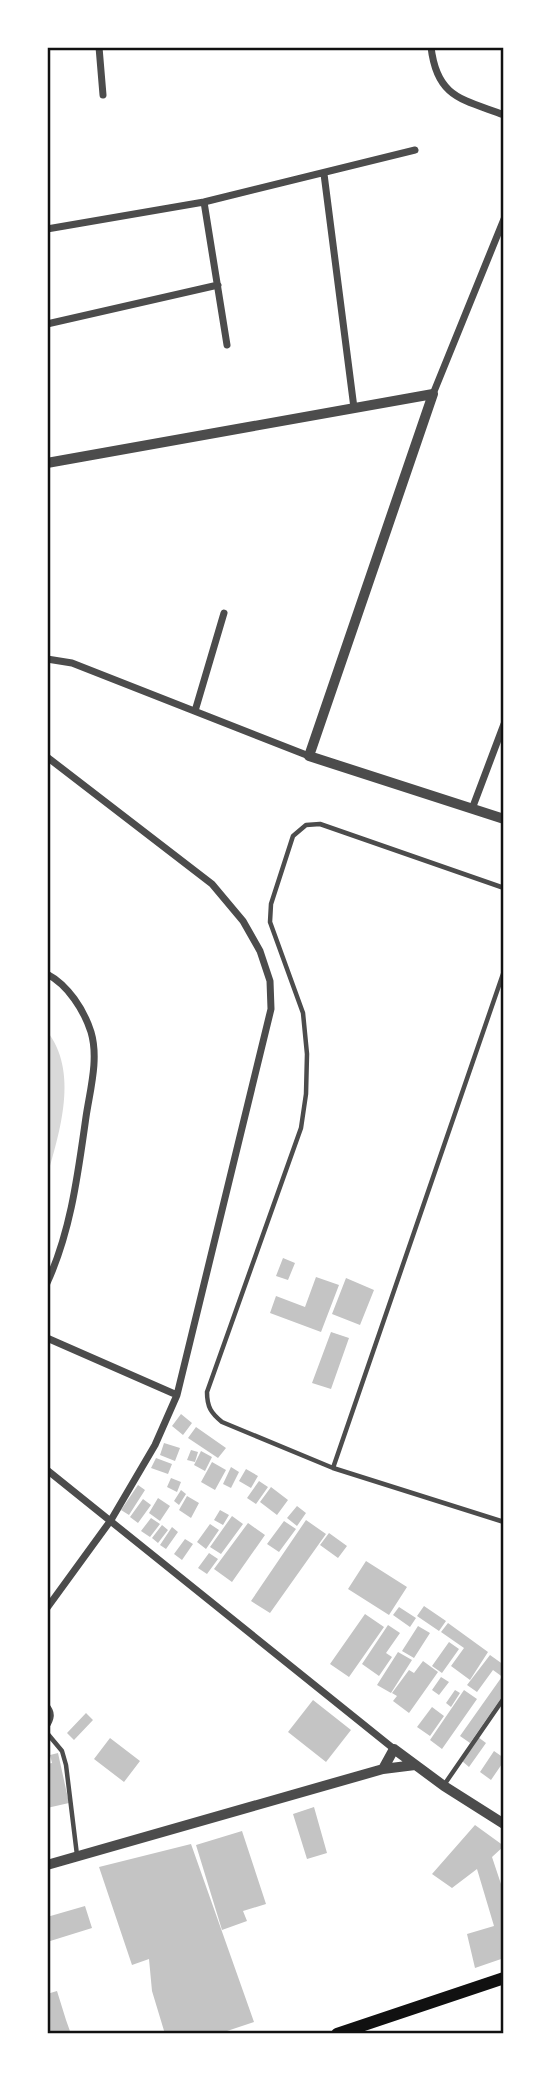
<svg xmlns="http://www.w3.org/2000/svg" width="551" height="2081" viewBox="0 0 551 2081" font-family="'Fira Sans',sans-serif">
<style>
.water{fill:#d9d9d9}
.building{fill:#c4c4c4}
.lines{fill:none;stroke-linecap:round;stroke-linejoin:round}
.service{stroke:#4c4c4c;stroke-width:4.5}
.minor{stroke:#4c4c4c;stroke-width:7}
.tertiary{stroke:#4c4c4c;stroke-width:10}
.secondary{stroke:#111;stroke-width:12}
.neatline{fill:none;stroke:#111;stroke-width:2.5}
</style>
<rect width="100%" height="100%" fill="#fff"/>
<path class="water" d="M47,1031C79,1072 60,1131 47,1177Z"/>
<path class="building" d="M283,1258L295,1263L288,1280L276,1276Z
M316,1277L339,1285L321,1332L270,1313L276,1296L305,1307Z
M346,1278L374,1290L360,1325L332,1314Z
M331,1332L349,1338L331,1389L312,1383Z
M181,1414L192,1423L183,1435L172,1426Z
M196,1427L226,1448L218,1458L188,1438Z
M164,1443L180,1448L175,1461L160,1455Z
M191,1450L198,1452L195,1462L187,1460Z
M201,1451L212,1457L205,1471L194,1465Z
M156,1458L172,1464L168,1474L151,1468Z
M212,1462L226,1470L215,1490L201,1482Z
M231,1467L239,1472L231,1488L223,1484Z
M246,1469L258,1476L251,1488L239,1481Z
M171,1478L181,1482L177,1492L167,1487Z
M259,1481L268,1487L256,1504L247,1498Z
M138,1485L145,1490L129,1515L121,1510Z
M271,1487L288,1500L277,1515L260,1502Z
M181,1490L186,1494L179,1505L174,1501Z
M187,1496L199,1503L191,1518L179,1510Z
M158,1498L170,1506L160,1521L149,1513Z
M143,1499L151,1505L138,1523L130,1517Z
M297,1506L306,1513L297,1526L287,1518Z
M220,1510L229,1515L223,1525L214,1520Z
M232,1516L243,1524L221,1554L210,1547Z
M151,1518L160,1524L150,1537L141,1531Z
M306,1520L326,1534L270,1613L251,1601Z
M284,1521L296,1529L279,1552L267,1544Z
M248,1523L265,1535L232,1582L214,1569Z
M210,1524L219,1530L206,1549L197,1542Z
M162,1525L168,1530L158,1543L152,1538Z
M172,1527L178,1532L166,1549L160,1545Z
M329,1533L347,1546L338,1558L320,1545Z
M185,1539L193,1544L182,1560L174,1554Z
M209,1553L218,1559L207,1574L198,1568Z
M366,1561L407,1587L389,1615L348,1589Z
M424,1606L446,1621L439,1631L417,1616Z
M399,1607L416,1618L410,1627L393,1615Z
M365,1614L384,1627L349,1677L330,1664Z
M448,1623L488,1652L470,1680L451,1666L464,1648L441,1632Z
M388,1625L400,1633L386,1653L392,1657L379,1676L362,1664Z
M418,1626L430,1633L414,1658L402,1651Z
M449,1642L459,1649L442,1673L432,1666Z
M398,1652L412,1660L391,1693L377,1685Z
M490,1655L504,1665V1678L493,1670L477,1692L467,1685Z
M423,1661L438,1672L409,1713L393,1701L397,1696L392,1693L409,1670L414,1673Z
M441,1677L449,1682L439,1695L432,1690Z
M501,1678L504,1680V1694L470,1743L460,1736Z
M455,1690L460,1693L451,1707L446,1703Z
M464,1690L477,1699L442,1749L430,1740Z
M313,1700L351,1730L326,1762L288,1732Z
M432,1707L444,1716L430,1736L417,1727Z
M86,1713L93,1720L74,1740L67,1733Z
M478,1737L486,1743L469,1767L462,1761Z
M110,1738L140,1761L124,1782L94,1759Z
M494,1751L504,1758V1761L491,1780L480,1772Z
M58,1753L69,1803L47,1808V1764L52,1763L50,1755Z
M314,1807L327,1853L307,1859L293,1814Z
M475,1825L504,1846L492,1857L504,1893V1958L475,1968L467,1934L494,1926L477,1869L452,1888L432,1874Z
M242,1831L266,1904L243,1911L247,1921L222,1930L196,1845Z
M191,1844L254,2022L218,2034H165L152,1991L149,1959L132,1965L99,1867Z
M85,1906L92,1928L47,1942V1917Z
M57,1991L66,2020L71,2034H47V1994Z"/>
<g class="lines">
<path class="service" d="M504,888L320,824L306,825L293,836L271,904L270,922L303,1013L307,1054L306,1094L301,1128L207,1392C207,1407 211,1413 222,1422L333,1468L504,1522
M333,1468L504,971
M47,1705C54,1713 52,1719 47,1727
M47,1733L62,1751L66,1765L77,1855
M444,1785L504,1698"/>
<path class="minor" d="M99,47L103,95
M431,47C437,98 462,99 504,115
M324,174L354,408
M204,202L227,345
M47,229L204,202L415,150
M47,324L218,285
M433,394L504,219
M47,659L72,663L309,756
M195,711L224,613
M47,757L212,884L243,921L260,951L270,981L271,1009L177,1395L155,1445L111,1520L47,1608
M472,809L504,724
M47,974C68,985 84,1010 91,1032C99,1059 90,1090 86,1117C78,1173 71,1231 47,1283
M47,1338L177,1395
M47,1470L394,1749"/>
<path class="tertiary" d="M47,463L433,394L309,756L504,819
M383,1769L394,1749L444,1786L504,1824
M47,1865L383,1769L415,1765"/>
<path class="secondary" d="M337,2034L504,1978"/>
</g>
<rect width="551" height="2081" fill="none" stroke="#ffffff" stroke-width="98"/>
<rect x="49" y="49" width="453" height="1983" class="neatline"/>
</svg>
